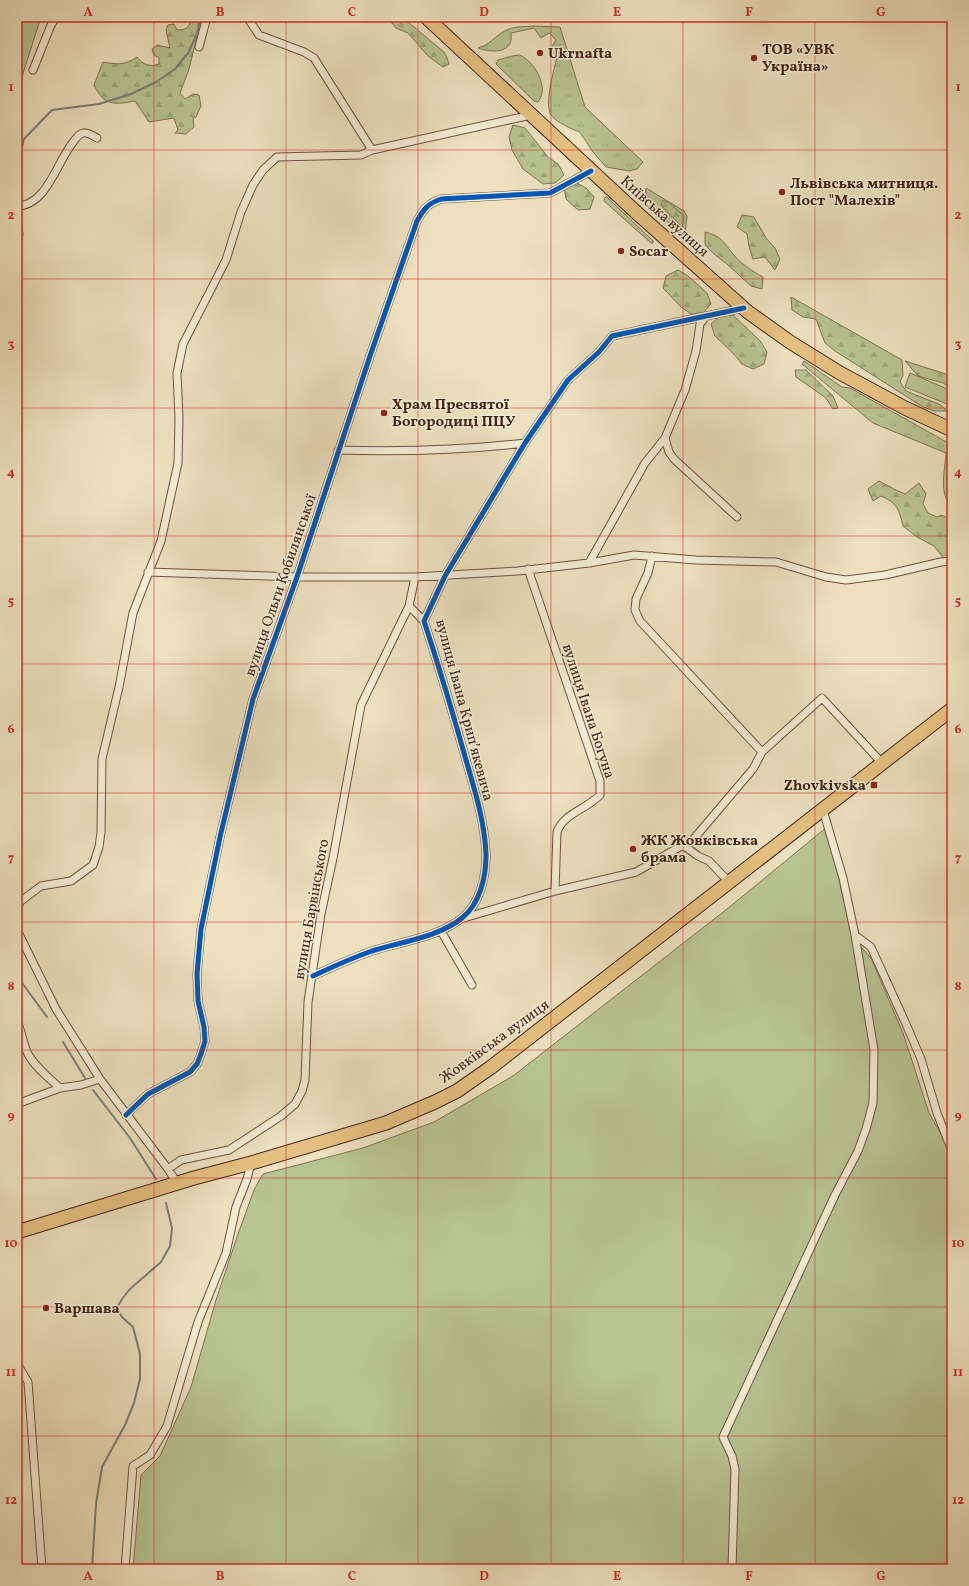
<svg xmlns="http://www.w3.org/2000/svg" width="969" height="1586" viewBox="0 0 969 1586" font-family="Vollkorn,serif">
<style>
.grass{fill:url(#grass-tufts);stroke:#7e7354}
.forest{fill:url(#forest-firs);stroke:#7e7354}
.garden{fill:#b8c392;stroke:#7e7354}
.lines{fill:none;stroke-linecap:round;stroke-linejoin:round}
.stream{stroke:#787f77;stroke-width:2}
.street-casing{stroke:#6e5240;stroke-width:9}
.highway-casing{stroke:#442315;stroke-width:15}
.street{stroke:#f3ecd5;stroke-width:7}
.highway{stroke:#e6c080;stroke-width:13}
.cycleway-casing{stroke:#f3ecd5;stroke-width:8}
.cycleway{stroke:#0057b8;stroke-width:5}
.grid{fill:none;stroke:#d62828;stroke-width:1;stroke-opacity:0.55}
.poi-dot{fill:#8f2418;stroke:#f3ecd5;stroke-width:1.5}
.labels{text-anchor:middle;stroke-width:3;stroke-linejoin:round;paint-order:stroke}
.poi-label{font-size:15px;font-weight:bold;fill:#442315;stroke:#f3ecd5;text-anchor:start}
.street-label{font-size:15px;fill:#442315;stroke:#f3ecd5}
.neatline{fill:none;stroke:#d62828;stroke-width:1.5}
.grid-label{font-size:13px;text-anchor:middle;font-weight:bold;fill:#d62828}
</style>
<defs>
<pattern id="grass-tufts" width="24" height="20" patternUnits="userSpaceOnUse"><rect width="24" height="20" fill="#b8c392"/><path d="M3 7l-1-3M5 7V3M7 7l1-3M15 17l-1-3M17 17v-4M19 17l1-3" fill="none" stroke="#9fa77d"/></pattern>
<pattern id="forest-firs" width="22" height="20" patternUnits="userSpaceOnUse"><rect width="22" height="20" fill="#b8c392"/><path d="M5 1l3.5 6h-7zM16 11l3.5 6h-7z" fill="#9fa77d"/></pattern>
</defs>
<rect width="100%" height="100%" fill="#ede1bf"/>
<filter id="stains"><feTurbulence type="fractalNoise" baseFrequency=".005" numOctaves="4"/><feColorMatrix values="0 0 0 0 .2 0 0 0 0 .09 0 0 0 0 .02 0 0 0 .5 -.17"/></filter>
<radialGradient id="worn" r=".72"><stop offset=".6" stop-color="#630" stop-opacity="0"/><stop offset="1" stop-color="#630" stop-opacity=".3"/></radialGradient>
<path class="grass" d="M533,26L560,27L585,107L643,162L637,169L629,171L606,167L593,152L579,131H576C569,127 553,121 550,113C545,100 554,71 557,56L550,50L556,40L549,33L541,38L534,28L511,33C511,37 512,42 509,45C503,54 486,51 478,48C490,45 495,36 505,31C513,26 523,27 533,26Z
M520,55C534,62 550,86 538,102L534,101L496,64L498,60L512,56Z
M646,188L684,211L687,216L685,235H682C672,225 642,203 646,188Z
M605,197H607L653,241V243H651L604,201Z
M804,361L842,387L850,388L952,445V508C938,492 945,472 946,453L873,423L802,364Z"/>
<path class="forest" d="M193,17H198V33L189,69L180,93L185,99L193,94L199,95L201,106L196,117L193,118L194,127L186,134L175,133L178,130L174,118L149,122L135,101C114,105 104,106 94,85L103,62C118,65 125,65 137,57C143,65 149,67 159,64V58L154,55L152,49L157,45L170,48L166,30L168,25L174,24L177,30C189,30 188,26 193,17Z
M387,17H402L444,52L447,58L449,64L443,67L428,56L408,33L396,28Z
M513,125L525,128L548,157L558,164L564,175L555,183L543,184L523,169L512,150L509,137Z
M575,182L586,188L594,197L590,209L578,210L566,199L564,187Z
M663,200L668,202L684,216L682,227L661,205Z
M742,215L754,217L766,238L775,248L780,259L775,270L765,257L753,259L749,246L747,234L737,227Z
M705,232C721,236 723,241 732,253C740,263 752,271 763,277L762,289L751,286L727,264L714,254L705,245Z
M678,270L688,276L707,293L711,304L703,313L691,314L681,307L663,288L666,276Z
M791,297L902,360L903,375L900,382L906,391L941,405L947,411H935L923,407L835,351L825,343L816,319L803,317L792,310Z
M733,315L760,341L767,352L764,364L753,369L742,364L734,354L715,336L711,324L720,316Z
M905,361L952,376V389L943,383L918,376Z
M795,370H806L833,396L838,408L833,409L826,398L796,377Z
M879,481L894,489L905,494L919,483L926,494L923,504L928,513L937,517L942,515L952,521V560L946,561L934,546L917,537L903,526C899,509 897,503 881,496L873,501L868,489Z"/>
<path class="garden" d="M17,17H41L17,92Z
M910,373L952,391V406L905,387Z
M827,827L852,937L871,958L903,1033L929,1113L952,1153V1569H133L141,1475L160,1456L191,1387L216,1300L237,1237L254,1190L263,1174L363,1148L434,1122L513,1076L727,909Z"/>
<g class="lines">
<path class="stream" d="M17,165L24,139L52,110L99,104L131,94L156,82L175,69L188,53L197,34L201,17
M17,976L47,1017
M63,1042L85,1078
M93,1090L130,1138L156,1179
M92,1569L96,1504L102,1467L125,1425L134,1403L140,1379V1354L133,1327L122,1317L119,1312L118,1306L122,1299L130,1289L161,1262L170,1246L172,1228L166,1203"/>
<g class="street-casing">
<path id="street" d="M247,17L259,35L304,52L314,58L372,150
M199,47L207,17
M33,70L51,25L56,17
M17,206C47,206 57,161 74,141C76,138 79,134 83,133C88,132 93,136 97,138
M17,223L19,234L17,239
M665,438L669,452L674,459L737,517
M338,450C400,452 464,450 525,443
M652,556L648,573L636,599L635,610L640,621L762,752
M589,563L645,463L665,438L685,390L696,351L700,324L706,316
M528,569L600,781V795C587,809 564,813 557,832L555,891
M148,572L297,577H415L518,571L589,563L634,555L696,560L776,562L826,577L846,580L885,575L941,562L952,561
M409,606L415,577
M683,845L691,842L753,769L762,752L822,698L882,763
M17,907L21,901L41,886L71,881L93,865L99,847L101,832L102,759L119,687L133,613L161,541L178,463L179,418L177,373L183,344L226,260L241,212L253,185L263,170L277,157L361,155L372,150L531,115
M464,918L555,891L636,872L683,845L698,856L709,861L729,882
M17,930L56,1009L100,1079L168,1169L177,1183
M441,931L472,985
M855,935L871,947L906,1024L921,1059L937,1113L952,1151
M313,976C332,967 352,958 372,951C400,942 439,937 462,918C480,904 486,877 486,855C485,823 475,791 466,760C453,713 439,667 424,621L445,576L525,443L568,380L599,352L612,336L744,308
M17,1021C22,1032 23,1044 28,1054C35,1067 49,1078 60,1088
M17,1104L60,1088L81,1085L100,1079
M126,1115L148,1094L190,1072L197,1064L201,1054L205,1041L204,1027L198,1001L197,974L201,929L220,837L253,699L297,577L370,356L417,221C424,209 427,204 441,199L550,193L591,171
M168,1169L181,1160L229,1150L281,1116L295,1104L302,1091L305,1080L308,1002L321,914L333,858L361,705L409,606L424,621
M17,1366L19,1367L28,1382L42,1569
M125,1569L133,1466L150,1455L167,1426L198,1322L226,1253L236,1207L247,1179L251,1163
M732,1569L735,1469L732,1456L723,1437L835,1195L858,1151L866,1129L873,1103L874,1050L855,935L843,878L823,810"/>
</g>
<g class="highway-casing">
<path id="highway" d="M426,17L638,214L748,312L790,342L840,373L905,408L952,430
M17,1232L194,1178L251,1163L386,1123L435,1102L457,1091L490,1068L952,709"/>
</g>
<use href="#street" class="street"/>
<use href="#highway" class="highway"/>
<g class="cycleway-casing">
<path id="cycleway" d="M313,976C332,967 352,958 372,951C400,942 439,937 462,918C480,904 486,877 486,855C485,823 475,791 466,760C453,713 439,667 424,621L445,576L525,443L568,380L599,352L612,336L744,308
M126,1115L148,1094L190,1072L197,1064L201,1054L205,1041L204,1027L198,1001L197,974L201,929L220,837L253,699L297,577L370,356L417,221C424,209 427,204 441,199L550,193L591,171"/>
</g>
<use href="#cycleway" class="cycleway"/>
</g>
<path class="grid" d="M154,17V1569M286,17V1569M418,17V1569M551,17V1569M683,17V1569M815,17V1569M17,150H952M17,279H952M17,408H952M17,536H952M17,664H952M17,793H952M17,922H952M17,1050H952M17,1178H952M17,1307H952M17,1436H952"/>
<g class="poi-dot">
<circle cx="540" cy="53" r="4"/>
<circle cx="754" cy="58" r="4"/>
<circle cx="782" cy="192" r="4"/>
<circle cx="621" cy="251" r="4"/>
<circle cx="384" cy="413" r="4"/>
<rect x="870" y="781" width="8" height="8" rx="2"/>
<circle cx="633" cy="849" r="4"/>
<circle cx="46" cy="1308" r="4"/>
</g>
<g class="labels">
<g class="poi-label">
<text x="762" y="54">ТОВ «УВК<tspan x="762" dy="17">Україна»</tspan></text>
<text x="548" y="58">Ukrnafta</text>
<text x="790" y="188">Львівська митниця.<tspan x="790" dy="17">Пост "Малехів"</tspan></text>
<text x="629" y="256">Socar</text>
<text x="392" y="409">Храм Пресвятої<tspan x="392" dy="17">Богородиці ПЦУ</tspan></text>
<text x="866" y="790" text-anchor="end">Zhovkivska</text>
<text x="641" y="845">ЖК Жовківська<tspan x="641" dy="17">брама</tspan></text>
<text x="54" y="1313">Варшава</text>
</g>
<g class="street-label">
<text transform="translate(665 216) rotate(42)" y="5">Київська вулиця</text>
<text transform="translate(280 585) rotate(-71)" y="5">вулиця Ольги Кобилянської</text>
<text transform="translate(465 710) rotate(75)" y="5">вулиця Івана Крипʼякевича</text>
<text transform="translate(589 711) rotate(72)" y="5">вулиця Івана Богуна</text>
<text transform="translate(311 909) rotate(-80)" y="5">вулиця Барвінського</text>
<text transform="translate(494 1041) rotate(-36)" y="5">Жовківська вулиця</text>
</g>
</g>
<rect width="969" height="1586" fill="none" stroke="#ede1bf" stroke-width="44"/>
<rect x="22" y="22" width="925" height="1542" class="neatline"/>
<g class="grid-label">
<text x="88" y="16">A</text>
<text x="220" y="16">B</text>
<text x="352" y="16">C</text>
<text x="484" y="16">D</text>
<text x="617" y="16">E</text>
<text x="749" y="16">F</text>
<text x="881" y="16">G</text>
<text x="11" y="91">1</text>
<text x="958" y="91">1</text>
<text x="11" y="219">2</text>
<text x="958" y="219">2</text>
<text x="11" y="348">3</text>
<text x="958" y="348">3</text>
<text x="11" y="476">4</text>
<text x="958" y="476">4</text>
<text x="11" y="605">5</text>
<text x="958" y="605">5</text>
<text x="11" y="733">6</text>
<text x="958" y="733">6</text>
<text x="11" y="862">7</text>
<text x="958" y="862">7</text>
<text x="11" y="990">8</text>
<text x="958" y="990">8</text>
<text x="11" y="1119">9</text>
<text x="958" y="1119">9</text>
<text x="11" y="1247">10</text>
<text x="958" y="1247">10</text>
<text x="11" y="1376">11</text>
<text x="958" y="1376">11</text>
<text x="11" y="1504">12</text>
<text x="958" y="1504">12</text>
<text x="88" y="1580">A</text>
<text x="220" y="1580">B</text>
<text x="352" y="1580">C</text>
<text x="484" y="1580">D</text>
<text x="617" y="1580">E</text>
<text x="749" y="1580">F</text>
<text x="881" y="1580">G</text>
</g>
<rect width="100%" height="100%" filter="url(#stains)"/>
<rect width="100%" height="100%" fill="url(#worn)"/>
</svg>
